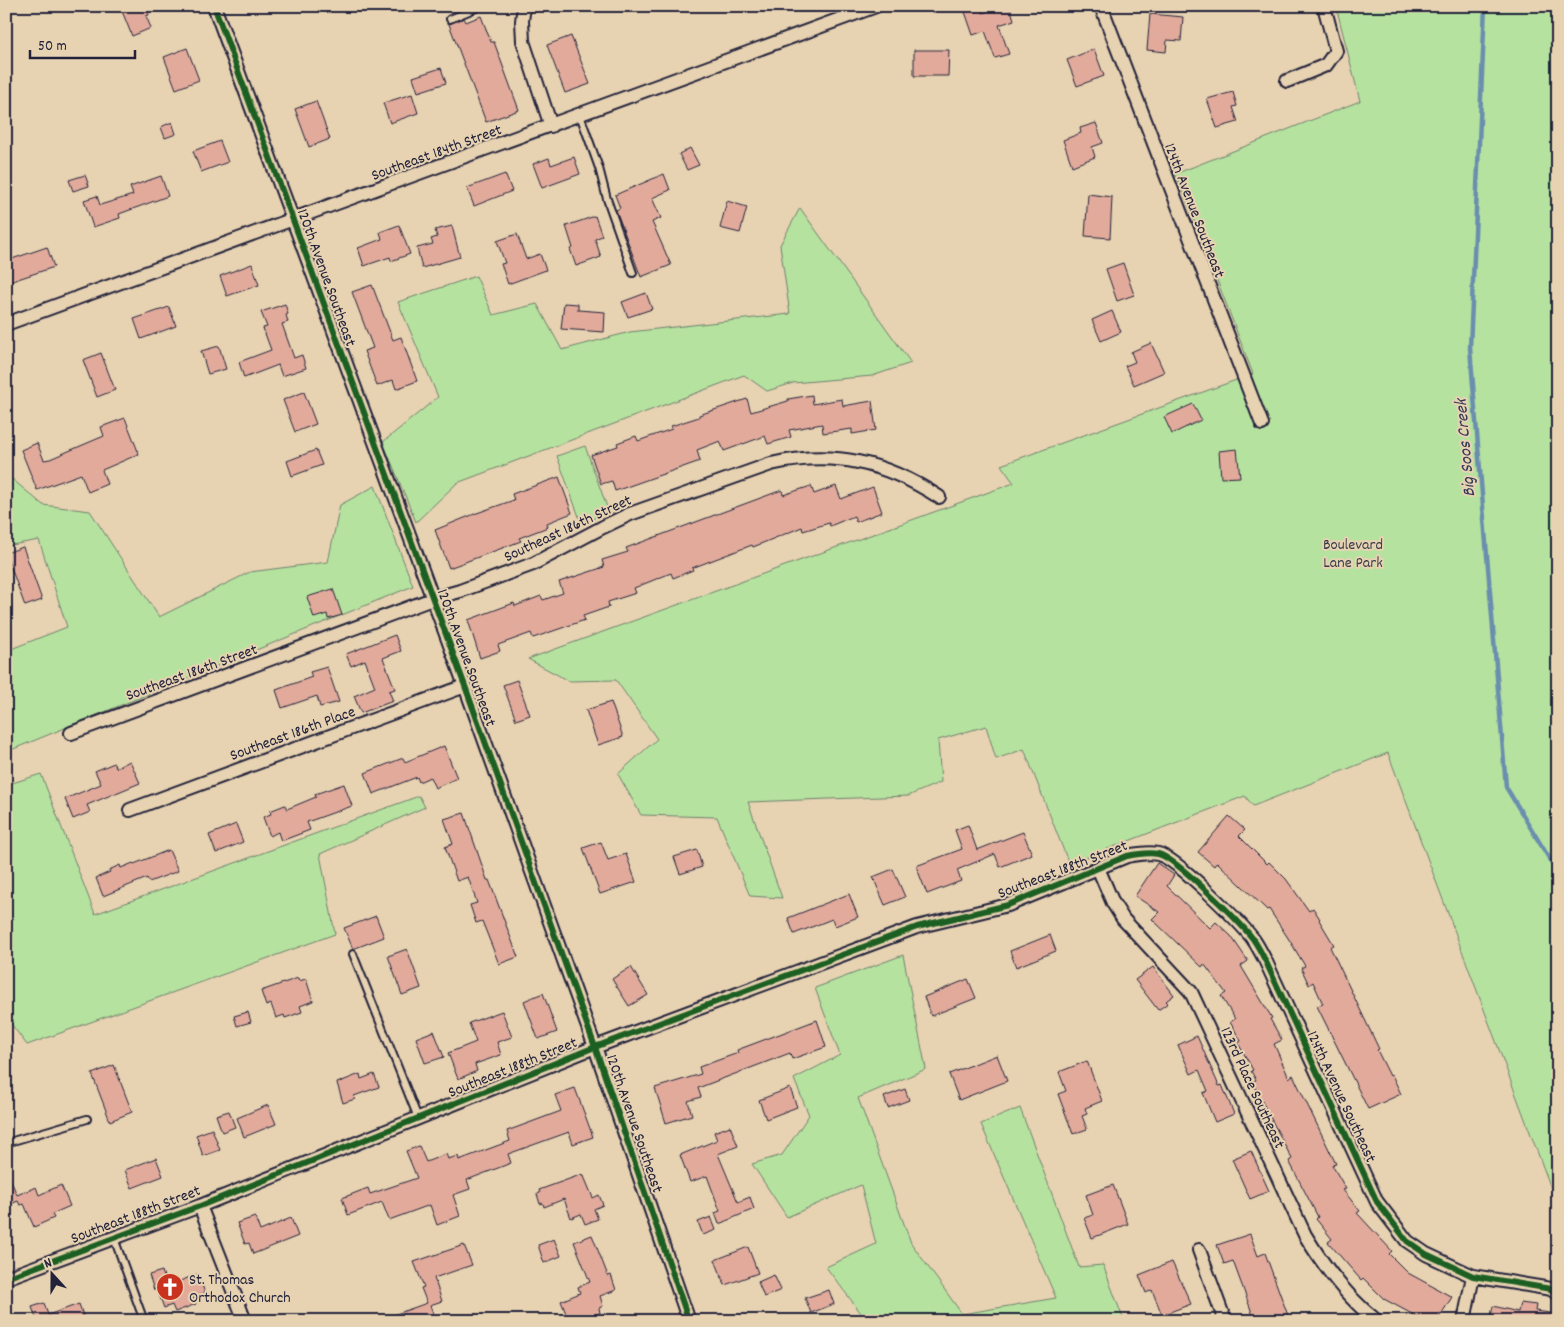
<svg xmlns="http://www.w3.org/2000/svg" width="1564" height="1327" viewBox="0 0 1564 1327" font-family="Dekko,sans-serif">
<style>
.green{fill:#b6e29f;stroke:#6c826d}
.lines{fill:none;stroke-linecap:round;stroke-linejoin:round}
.stream{stroke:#6a8eae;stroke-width:4.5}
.building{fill:#e2aa9b;stroke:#22223b}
.service-casing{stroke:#22223b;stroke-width:10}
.minor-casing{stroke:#22223b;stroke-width:16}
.service{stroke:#e7d2b1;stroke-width:6}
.minor{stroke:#e7d2b1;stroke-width:12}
.cycleway-casing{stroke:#e7d2b1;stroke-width:9}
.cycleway{stroke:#1b5e20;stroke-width:6}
.labels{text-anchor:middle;stroke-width:4;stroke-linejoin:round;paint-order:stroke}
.street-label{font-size:16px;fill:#22223b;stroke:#e7d2b1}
.park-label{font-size:16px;fill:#383f4a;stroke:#e7d2b1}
.poi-label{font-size:16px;fill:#22223b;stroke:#e7d2b1;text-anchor:start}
.water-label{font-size:18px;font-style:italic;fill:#343d58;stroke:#e7d2b1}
</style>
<rect width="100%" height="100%" fill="#e7d2b1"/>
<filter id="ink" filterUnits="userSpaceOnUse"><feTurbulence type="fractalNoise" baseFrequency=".02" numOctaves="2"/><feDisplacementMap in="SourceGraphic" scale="10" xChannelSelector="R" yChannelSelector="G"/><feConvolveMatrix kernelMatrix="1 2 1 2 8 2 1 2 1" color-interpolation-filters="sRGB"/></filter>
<g filter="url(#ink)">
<path class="green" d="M1336,6H1558V1207L1388,753L1253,806L1245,796L1069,864L1024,749L996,759L986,726L938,740L941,782L908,796L748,802L782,898L750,896L717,817L641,815L618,774L657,739L616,680L569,681L528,659L1014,483L1001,465L1253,374L1184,194L1175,174L1360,101Z
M800,208L911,363L872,376L793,383L767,391L744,375L457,483L416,522L383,442L438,397L398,302L476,276L493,315L537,304L562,350L630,332L790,314L780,245Z
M585,446L608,510L582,525L557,456Z
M6,474L43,505L90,511L159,617L250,572L328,562L340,505L375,486L413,586L6,752V651L67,627L39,540L6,546Z
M41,774L95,914L419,796L425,807L320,854L335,934L27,1045L6,1017V785Z
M903,955L926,1069L858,1098L911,1243L962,1314L1056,1298L981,1124L1020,1108L1079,1267L1103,1265L1124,1321H867L826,1267L876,1244L861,1185L787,1217L752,1164L782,1155L809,1115L794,1079L840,1055L815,988Z"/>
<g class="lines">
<path class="stream" d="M1485,6L1470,348L1506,787L1558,873"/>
</g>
<path class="building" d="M120,6H145L149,15L146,16L151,28L132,36Z
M963,6H981L983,13L1004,6H1010L1014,20L999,25L1009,54L995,58L985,31L973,35Z
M1150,14L1183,17L1181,41L1167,40L1166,52L1147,50Z
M481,16L491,42H494L519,110L486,122L449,24L464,18L466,22Z
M571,36L590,84L565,93L547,45Z
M187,48L199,80L176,89L164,57Z
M1094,49L1104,76L1077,86L1067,60Z
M914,50H949L948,76H914Z
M441,68L446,83L418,92L413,77Z
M1233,92L1237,106L1233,107L1238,122L1217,128L1207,99Z
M412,94L418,113L390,123L383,103Z
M316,101L330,139L309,147L295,109Z
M172,122L176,134L165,138L161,127Z
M1096,123L1103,143L1092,147L1095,157L1072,166L1063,140L1081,133L1080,128Z
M220,141L228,162L201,172L193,151Z
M690,148L699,165L687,170L679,154Z
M574,157L580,174L542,188L533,164L549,158L551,165Z
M505,174L512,191L474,206L467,188Z
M664,174L670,190L652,198L661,218L652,222L671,265L641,277L616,210L620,208L615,195Z
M85,175L89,186L73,191L69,180Z
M161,176L168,196L119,214L120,218L93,227L84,200L97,196L100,205L133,195L130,187Z
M1088,194L1112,197L1110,238L1085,236Z
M727,201L747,207L740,233L720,228Z
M595,216L602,236L595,239L601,257L576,266L570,249L573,248L566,226Z
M399,225L410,254L391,261L390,257L364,266L358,248L382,239L380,232Z
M452,226L460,257L422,268L417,248L433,244L431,239L437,237L435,230Z
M517,234L526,259L540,254L546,270L508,284L501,264L505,263L497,241Z
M47,247L54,267L6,283V261Z
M1123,263L1134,295L1117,301L1106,269Z
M252,264L259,285L227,296L220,276Z
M372,285L393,340L401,337L417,381L396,389L393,380L377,386L364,351L373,348L352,292Z
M646,293L652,309L628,317L622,302Z
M564,303L578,304V310L605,312L604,332L561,329Z
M285,304L288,314L286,315L288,322L282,324L294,358L302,355L306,368L282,376L278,365L244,378L239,362L271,350L263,328L267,327L261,312Z
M169,307L176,326L141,339L134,319Z
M1112,311L1121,332L1101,341L1092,320Z
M1151,343L1164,372L1134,385L1125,366L1135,362L1131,352Z
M219,346L226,369L208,374L201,351Z
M101,353L115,390L97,397L83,360Z
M304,392L316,424L295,432L283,400Z
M812,395L813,404L842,399L843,406L872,401L876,430L852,434V429L823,433L822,424L789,430L791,437L768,444L765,436L724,451L720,441L697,450L700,461L615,491L612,481L601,484L591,455L618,446L617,443L636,436L638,441L672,429L671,426L699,417V415L747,399L751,412L788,401V399Z
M1193,404L1201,420L1172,434L1164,417Z
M125,418L139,454L102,470L107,484L88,492L81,474L37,490L21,450L37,443L44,460L50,459L104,436L101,427Z
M1237,449L1240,477L1221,478L1219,451Z
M316,450L322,465L292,476L287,461Z
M559,477L572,513L547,523L548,527L519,538L521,541L449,568L435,530L477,513L514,500L512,494Z
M811,486L814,494L836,486L841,499L873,487L882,512L856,522L854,516L830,526L829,523L803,531L802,527L753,547L752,545L692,568L693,570L673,578L671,573L634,588L636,593L608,602L609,607L583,616L585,620L533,638L531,633L498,645L500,651L480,658L468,620L514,603L515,606L541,596L543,600L563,593L559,582L604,567L602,560L628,552L626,548L782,490L783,495Z
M23,547L42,600L25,606L6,554V553Z
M333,589L342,615L328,619L327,614L314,618L307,597Z
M395,635L401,651L383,658L395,689L389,691L393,701L361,713L354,696L375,687L365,660L351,666L346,654Z
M327,667L339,702L320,707L317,696L282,708L276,690L312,677L310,672Z
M517,680L530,715L516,720L503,685Z
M611,702L623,737L598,745L586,710Z
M444,746L457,778L435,788L430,777L419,782L417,777L373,794L365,773L403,758L405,762Z
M130,761L140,783L87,805L90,812L73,819L65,799L101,784L95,771L114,763L116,768Z
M344,784L352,806L307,822L310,830L281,841L278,832L270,836L263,817L271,814L270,811L285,805L287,809L316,797L315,794Z
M464,813L487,880H489L518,957L499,964L482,921L476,923L470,905L477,903L468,877L457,881L445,847L453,844L444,819Z
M1229,816L1245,830L1239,836L1267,864L1269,862L1286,879L1309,911L1313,908L1320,919L1319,920L1334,945L1330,947L1368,1026L1379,1049L1377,1050L1390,1076L1392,1075L1401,1094L1368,1109L1317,1006L1323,1004L1313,982L1309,985L1301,968L1305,966L1290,941L1269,909L1267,910L1217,862L1214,866L1198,852Z
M236,824L243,842L216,853L209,835Z
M968,825L977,850L1023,832L1032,854L1000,867L995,854L957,870L961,881L927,894L916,866L962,849L955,830Z
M601,842L608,860L626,854L636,882L600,894L583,848Z
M169,850L178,871L149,882L147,878L103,896L96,878L110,872L109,870L120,865L121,868L133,863L134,864Z
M697,850L702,867L680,874L674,857Z
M1157,863L1174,875L1167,886L1210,928L1216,922L1231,936L1248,961L1241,966L1272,1018L1270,1019L1282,1040L1274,1044L1289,1078L1293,1075L1336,1164L1332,1165L1346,1189L1343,1190L1360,1211L1357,1213L1392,1251L1389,1254L1408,1273L1452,1297L1437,1321H1425L1384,1299L1363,1278L1361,1280L1328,1242L1332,1239L1316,1219L1318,1217L1289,1161L1292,1159L1257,1092H1258L1252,1082L1256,1080L1251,1071L1253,1070L1238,1043L1241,1041L1230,1022L1235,1019L1221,996L1226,993L1204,964L1202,967L1152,919L1159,912L1135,896Z
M893,869L905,897L885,905L873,877Z
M849,894L858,917L835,926L832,919L794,934L788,918Z
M376,916L384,937L353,949L344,928Z
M1050,935L1056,951L1016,967L1010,951Z
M407,949L421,988L402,995L388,956Z
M631,967L648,995L629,1006L612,979Z
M1153,967L1174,995L1166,1001L1168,1003L1158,1010L1135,980Z
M298,978L299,981L306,979L313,1001L300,1006L302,1012L285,1018L284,1015L276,1018L271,1004L266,1006L261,991Z
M968,979L976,998L931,1016L924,997Z
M543,993L557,1032L538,1039L524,1001Z
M502,1011L512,1037L497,1042L501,1055L475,1064L477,1071L458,1079L448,1053L476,1042L469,1023Z
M248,1012L251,1022L237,1026L234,1016Z
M817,1020L826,1047L792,1059L790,1053L698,1088L701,1097L688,1101L692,1115L666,1123L655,1088L701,1074L699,1067L738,1053L737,1050Z
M434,1031L444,1057L425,1063L416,1038Z
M1197,1036L1219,1086L1222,1085L1234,1114L1215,1122L1203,1093L1208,1091L1199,1070L1191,1074L1178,1045Z
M997,1055L1007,1081L959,1100L949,1074Z
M1087,1061L1102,1101L1085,1108L1087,1114L1082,1116L1087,1129L1073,1134L1058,1094L1066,1091L1059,1072Z
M114,1065L132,1112L110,1121L92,1074Z
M360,1074L361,1079L374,1074L379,1087L354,1096L355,1099L343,1103L337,1083Z
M575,1088L593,1137L573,1144L569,1132L508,1154L511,1163L467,1180L470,1189L453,1195L460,1216L437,1225L430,1205L389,1220L382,1202L348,1215L342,1198L368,1188L370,1194L417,1178L406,1151L419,1146L426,1162L446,1154L448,1159L458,1156L459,1160L510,1141L507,1131L561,1111L555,1095Z
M790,1088L797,1107L766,1119L759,1100Z
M905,1089L909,1100L888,1108L884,1097Z
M268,1105L276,1124L244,1137L237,1118Z
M229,1111L235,1127L222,1132L216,1115Z
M730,1126L738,1146L718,1154L738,1202L750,1197L754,1209L719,1224L715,1213L720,1211L707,1176L690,1182L680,1155L717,1140L714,1132Z
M212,1129L220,1150L203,1156L196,1135Z
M1251,1151L1269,1191L1250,1199L1232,1159Z
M156,1158L163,1176L132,1188L125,1170Z
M6,1169L17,1195L36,1187L39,1195L61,1185L70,1206L52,1214L54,1218L34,1227L24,1204L20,1205L18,1201L6,1206Z
M583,1174L593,1198L599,1195L603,1205L594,1209L598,1219L585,1224L581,1214L571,1218L564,1199L544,1207L543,1203L540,1204L537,1194L540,1193L539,1190Z
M1113,1185L1128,1224L1092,1238L1084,1218L1093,1215L1086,1195Z
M255,1217L260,1231L291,1218L298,1236L253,1254L249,1243L245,1244L237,1223Z
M711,1217L716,1230L703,1235L698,1222Z
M1250,1234L1258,1256L1265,1253L1290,1321H1255L1233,1261L1224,1264L1217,1245Z
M592,1235L608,1276L611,1275L616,1290L600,1296L603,1306L599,1308L600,1313L589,1317L588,1315L569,1321L561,1301L580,1293L578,1287L590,1282L574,1242Z
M554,1239L561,1256L544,1263L538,1245Z
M464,1245L472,1265L434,1278L442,1301L430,1305L436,1321H382V1319L427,1303L421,1288L424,1287L414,1262Z
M748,1247L758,1273L725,1285L715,1260Z
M1172,1262L1191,1304L1162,1315L1152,1290L1146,1293L1139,1275Z
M162,1271L167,1286L198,1274L205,1293L193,1297L196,1304L175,1312L172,1305L164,1308L157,1289L154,1290L149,1275Z
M774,1275L781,1290L764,1297L758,1282Z
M829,1290L834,1304L811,1313L805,1298Z
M44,1303L48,1315L79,1304L85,1321H37L32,1307Z
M1520,1303L1536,1305L1535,1311L1558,1314L1557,1321H1490L1493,1306L1518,1312Z"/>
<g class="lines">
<g class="service-casing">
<path id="service" d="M450,19L481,6
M580,115L599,168L607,199L633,273
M353,954L418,1118
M6,1143L87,1119
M114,1238L144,1321"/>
</g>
<g class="minor-casing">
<path id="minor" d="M214,6L465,686L595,1047L689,1321
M524,6L522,21L523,41L551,126
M1101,6L1262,424
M1287,81L1326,65L1336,51L1324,6
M6,324L876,6
M71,733L432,599L460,591L533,564L603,527L630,514L771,464C834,450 885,462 939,497
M130,810L465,686
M1098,868L1113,903L1123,919L1191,992L1305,1235C1325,1268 1347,1298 1377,1321
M200,1206L245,1321
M1199,1250L1225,1321
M6,1278L200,1206L595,1047L917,927L1008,905L1127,856C1137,854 1148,852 1158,854C1175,857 1240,922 1253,939C1258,946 1262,954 1266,962L1377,1202L1407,1241L1426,1254L1473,1276L1551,1289L1558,1294
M1464,1321L1473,1276"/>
</g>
<use href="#service" class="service"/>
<use href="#minor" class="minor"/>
<g class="cycleway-casing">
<path id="cycleway" d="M214,6L465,686L595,1047L689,1321
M6,1278L200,1206L595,1047L917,927L1008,905L1127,856C1137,854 1148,852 1158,854C1175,857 1240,922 1253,939C1258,946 1262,954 1266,962L1377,1202L1407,1241L1426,1254L1473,1276L1551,1289L1558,1294"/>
</g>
<use href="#cycleway" class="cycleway"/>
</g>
</g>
<defs>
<g id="church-disc" transform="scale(1.4375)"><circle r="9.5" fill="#c8321e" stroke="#e7d2b1"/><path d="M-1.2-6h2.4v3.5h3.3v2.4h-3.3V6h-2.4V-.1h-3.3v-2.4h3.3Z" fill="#fff"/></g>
</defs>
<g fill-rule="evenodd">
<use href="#church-disc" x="170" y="1287"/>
</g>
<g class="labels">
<g class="street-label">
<text transform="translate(436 151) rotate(-20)" y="6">Southeast 184th Street</text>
<text transform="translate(1196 210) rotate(69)" y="6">124th Avenue Southeast</text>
<text transform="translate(328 277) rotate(70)" y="6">120th Avenue Southeast</text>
<text transform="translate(567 527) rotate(-25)" y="6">Southeast 186th Street</text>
<text transform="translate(468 657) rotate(70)" y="6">120th Avenue Southeast</text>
<text transform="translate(191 671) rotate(-20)" y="6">Southeast 186th Street</text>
<text transform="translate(292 732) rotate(-20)" y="6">Southeast 186th Place</text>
<text transform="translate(1062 868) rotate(-21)" y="6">Southeast 188th Street</text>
<text transform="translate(512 1066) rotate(-22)" y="6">Southeast 188th Street</text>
<text transform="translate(1254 1087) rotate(65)" y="6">123rd Place Southeast</text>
<text transform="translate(1343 1096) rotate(65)" y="6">124th Avenue Southeast</text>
<text transform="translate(636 1123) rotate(71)" y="6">120th Avenue Southeast</text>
<text transform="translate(135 1213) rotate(-21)" y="6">Southeast 188th Street</text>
</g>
<g class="park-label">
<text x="1353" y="549">Boulevard<tspan x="1353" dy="18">Lane Park</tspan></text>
</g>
<g class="poi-label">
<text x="189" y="1284">St. Thomas<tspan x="189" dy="18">Orthodox Church</tspan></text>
</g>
<g class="water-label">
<text transform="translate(1464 448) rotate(-95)" y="6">Big Soos Creek</text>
</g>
</g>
<rect width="1564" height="1327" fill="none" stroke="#e7d2b1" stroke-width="25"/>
<rect x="12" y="12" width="1539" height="1302" fill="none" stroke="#22223b" stroke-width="2" filter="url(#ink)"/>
<g transform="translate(52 1274) rotate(339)" stroke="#e7d2b1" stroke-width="4" paint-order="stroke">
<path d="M0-4L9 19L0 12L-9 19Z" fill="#22223b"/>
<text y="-8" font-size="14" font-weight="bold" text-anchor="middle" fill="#22223b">N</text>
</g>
<path d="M30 50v8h105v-8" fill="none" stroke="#22223b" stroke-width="2.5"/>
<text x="38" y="50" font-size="15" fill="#22223b" stroke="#e7d2b1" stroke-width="4" paint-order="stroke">50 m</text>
</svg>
